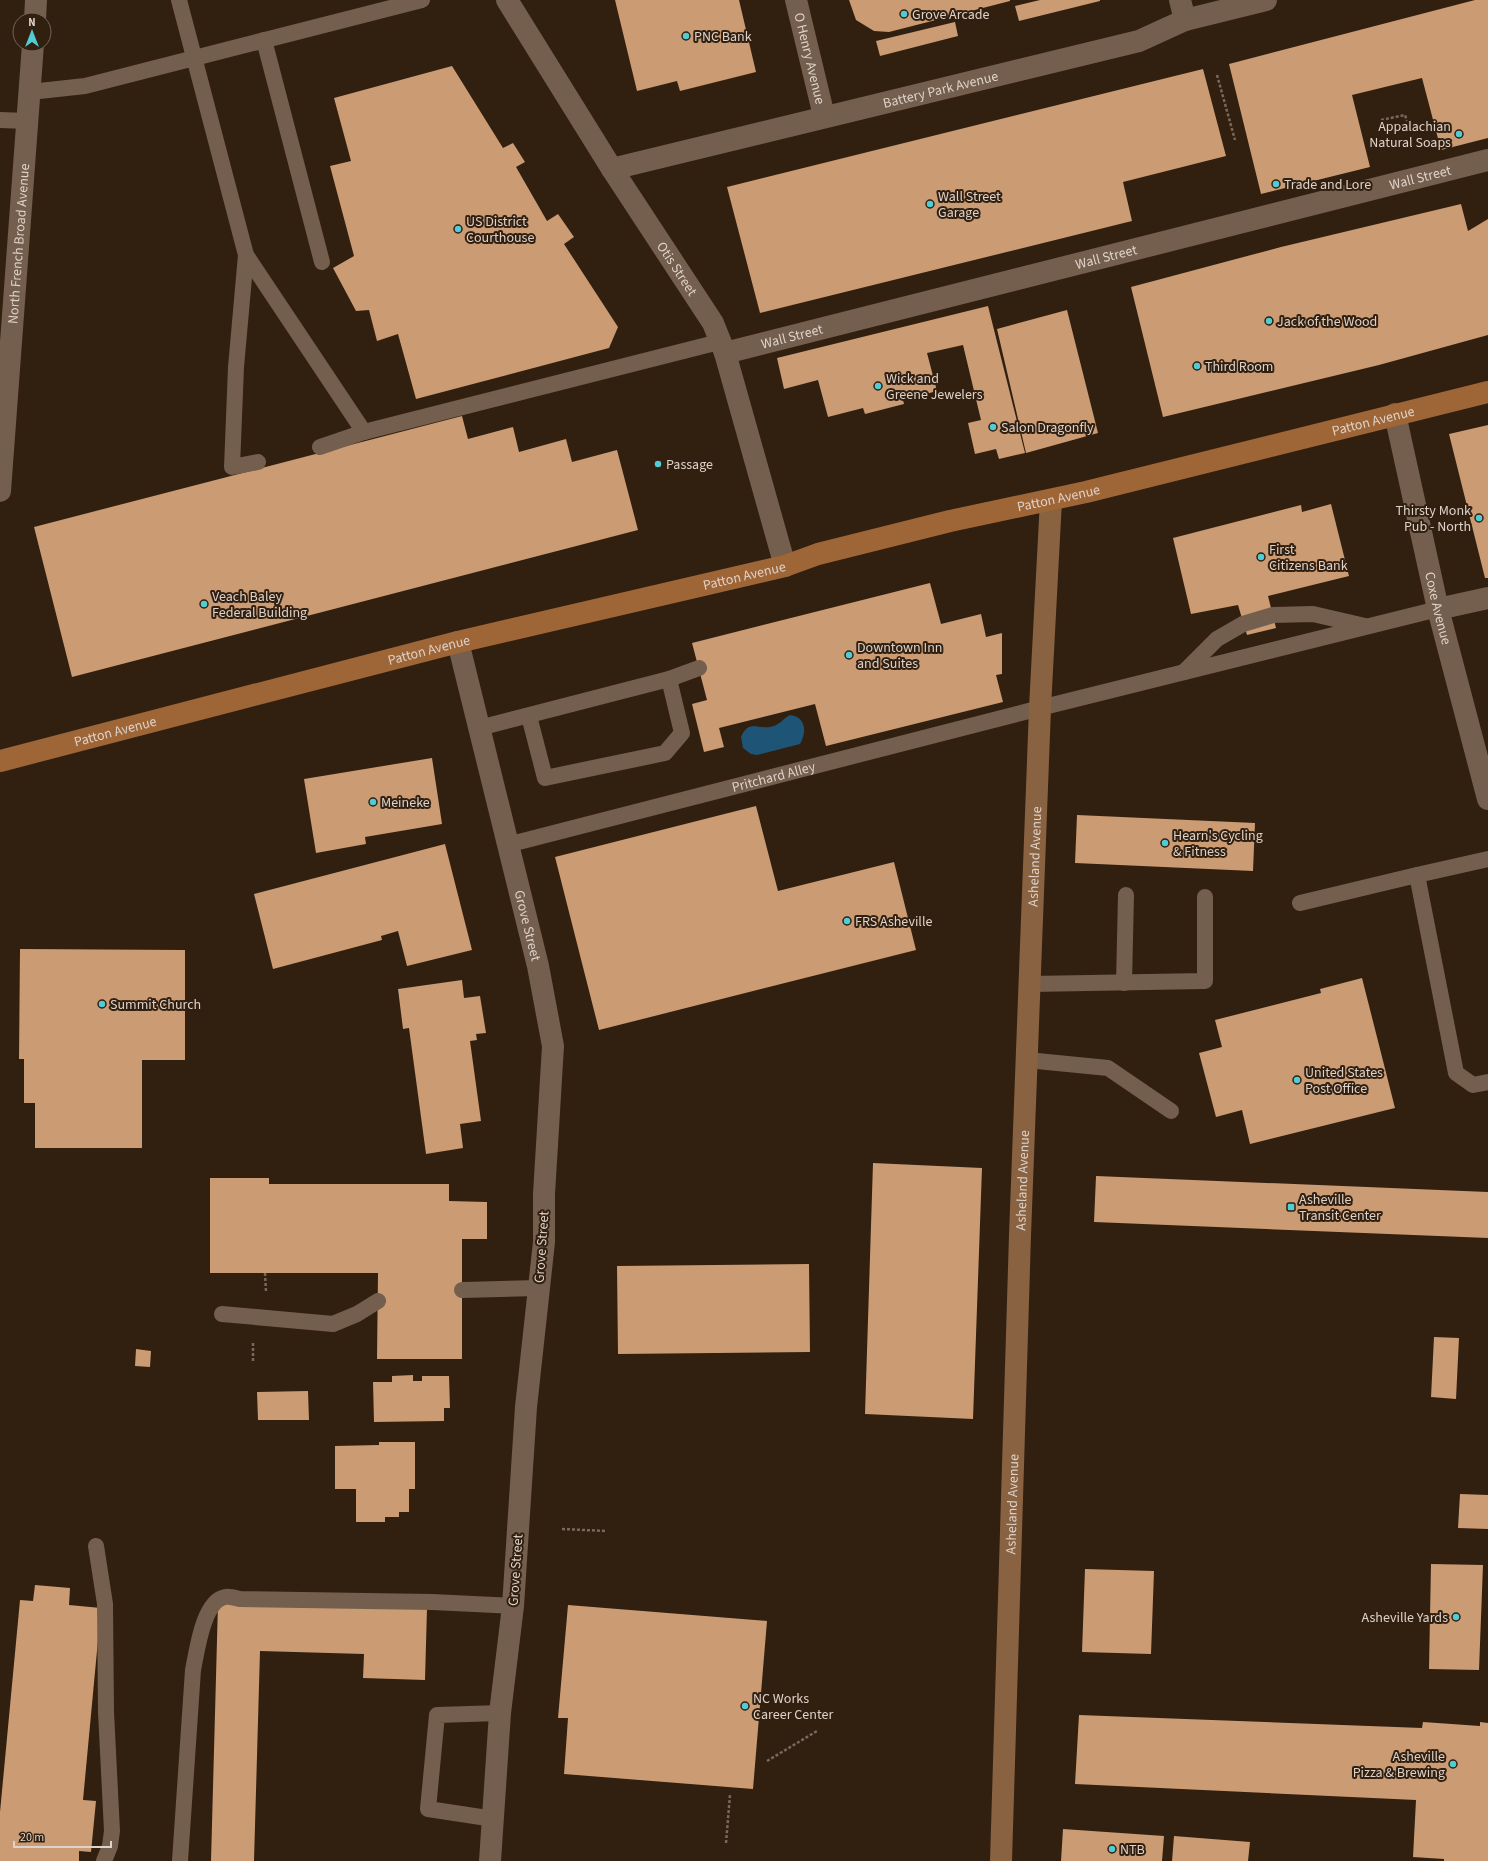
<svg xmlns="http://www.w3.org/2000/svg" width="1488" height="1861" viewBox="0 0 1488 1861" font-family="'Source Sans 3',sans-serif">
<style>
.water{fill:#1e5576}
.building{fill:#cb9b74}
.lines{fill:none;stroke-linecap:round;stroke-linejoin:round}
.path{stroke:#79695d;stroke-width:2.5;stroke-dasharray:3 2;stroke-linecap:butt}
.lane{stroke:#745e4d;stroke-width:16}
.street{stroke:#745e4d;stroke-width:22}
.secondary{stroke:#896242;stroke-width:22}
.primary{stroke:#9e6537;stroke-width:22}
.poi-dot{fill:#51ccd4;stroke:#311f10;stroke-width:1.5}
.labels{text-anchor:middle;stroke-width:4;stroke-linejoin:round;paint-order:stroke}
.poi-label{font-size:14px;fill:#ded2c9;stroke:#311f10;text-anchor:start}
.street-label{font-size:14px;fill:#ded2c9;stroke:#311f10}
</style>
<rect width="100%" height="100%" fill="#311f10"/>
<path class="water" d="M790,715C806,717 807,732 800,744L757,755L751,754L743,748L741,737C749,718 759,731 774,726C780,724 784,718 790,715Z"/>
<path class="building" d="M615,0H739L756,72L680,91L677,81L637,91Z
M849,0H1010V1L889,32L874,31L856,20Z
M1040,0H1100V1L1019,21L1015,6Z
M1475,0H1488V138L1441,150L1422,78L1352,95L1370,167L1261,194L1229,64Z
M955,22L958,36L880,56L876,41Z
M452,66L503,148L513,143L525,162L516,167L547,221L558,214L574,237L564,244L618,327L609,348L416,399L398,334L377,341L369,310L356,311L333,268L354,256L330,166L351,161L334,98Z
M1203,69L1226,156L1123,182L1132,221L760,313L727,187Z
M1461,204L1468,231L1488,219V335L1379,365L1163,417L1131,287L1281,247Z
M988,306L1025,453L999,459L996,449L975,454L968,423L981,420L963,345L927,353L937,391L903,400L904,404L865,414L863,408L828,417L818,380L784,389L777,358Z
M1067,310L1098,433L1026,453L997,329Z
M462,416L468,439L513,427L519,452L566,439L572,462L617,450L638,530L72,677L34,527Z
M1488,425V578H1485L1449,434Z
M1331,504L1349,576L1268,596L1276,628L1247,635L1238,605L1191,614L1173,538L1301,505L1302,512Z
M930,583L941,624L981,614L986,637L1002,633V674L996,675L1003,702L826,746L815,704L719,728L724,747L704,752L692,704L707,700L692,643Z
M432,758L442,824L365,837L366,844L316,853L304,779Z
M756,806L778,891L894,862L916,950L599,1030L555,857Z
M1077,815L1255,823L1253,871L1075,863Z
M445,844L472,950L407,966L398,931L381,936L382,940L273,969L254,894Z
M20,949L185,950V1060H142V1148H35V1103H24V1059H19Z
M1362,978L1395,1108L1250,1144L1242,1110L1216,1117L1199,1053L1222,1047L1215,1020L1321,993L1320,989Z
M462,980L464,998L480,996L486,1033L476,1034L477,1040L470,1041L481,1121L460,1124L463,1148L426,1154L409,1028L403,1029L398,989Z
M873,1163L982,1168L973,1419L865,1414Z
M1096,1176L1488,1192V1238L1094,1222Z
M210,1178H269V1184H449V1201L487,1202V1239H462V1359H377L378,1273H210Z
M809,1264L810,1352L618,1354L617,1266Z
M1434,1337L1459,1338L1456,1399L1431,1397Z
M136,1349L151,1351L150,1367L135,1366Z
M413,1375V1381H422V1376H449L450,1408H444V1421L374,1422L373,1382H392V1376Z
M308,1391L309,1420H258L257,1392Z
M379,1442H415V1489H409V1512H399V1517H385V1522H356V1489H335V1446L379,1445Z
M1460,1494L1488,1495V1529L1458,1528Z
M1431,1564L1483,1565L1479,1670L1429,1669Z
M1085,1569L1154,1571L1151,1654L1082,1652Z
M35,1585L70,1588L69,1605L101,1608L83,1800L96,1801L91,1852L79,1851V1861H0V1812L20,1600L33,1601Z
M218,1603L427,1608L425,1680L363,1678L364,1654L260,1651L254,1861H211Z
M568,1605L767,1621L753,1789L564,1774L568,1718H558Z
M1079,1715L1422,1728L1423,1722L1480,1726V1722L1488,1723V1861H1444V1859L1413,1857L1416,1800L1075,1784Z
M1063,1829L1164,1836L1162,1861H1061Z
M1174,1836L1250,1842L1248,1861H1172Z"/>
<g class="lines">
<path class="path" d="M1217,75L1235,140
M1381,120L1405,115L1407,121
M265,1273L266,1292
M253,1361V1342
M562,1529L606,1531
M767,1761L817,1731
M726,1843L730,1795"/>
<g class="lane">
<path d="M179,0L246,255L236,367L232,467L258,462"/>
<path d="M264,40L322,262"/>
<path d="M30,92L85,86L422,0"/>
<path d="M0,120L27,121"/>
<path d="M246,255L364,432L320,447"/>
<path d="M364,432L719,342"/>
<path d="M1184,672L1217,639L1243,624L1273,615L1313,614L1365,626"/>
<path d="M529,716L545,778L665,753L682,733L669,679"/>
<path d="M479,728L669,679L699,668"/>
<path id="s1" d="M507,845L1040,708L1438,609"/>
<path d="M1417,875L1488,859"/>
<path d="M1300,903L1417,875L1456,1073L1473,1085L1488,1082"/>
<path d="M1124,983L1126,895"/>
<path d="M1030,984L1205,981V897"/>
<path d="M1027,1060L1108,1068L1171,1111"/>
<path d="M462,1290L538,1288"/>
<path d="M222,1314L333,1324L357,1314L378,1301"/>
<path d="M96,1546L105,1604L106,1712L112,1831L110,1846L104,1861"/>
<path d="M494,1819L428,1809L437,1715L500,1713"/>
<path d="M180,1861L193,1670C197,1651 203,1601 225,1597C229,1596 236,1598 240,1599L432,1602L513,1606"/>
</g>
<g class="street">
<path id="s2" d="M507,0L612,169L713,323L725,353L785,566"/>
<path id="s3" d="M796,0L824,116"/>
<path d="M1180,0L1185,20"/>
<path d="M35,20L36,0"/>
<path id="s4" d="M612,169L1139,41L1185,20L1266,0"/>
<path id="s5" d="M725,353L1488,160"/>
<path id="s6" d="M1395,414L1438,609L1488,799"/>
<path id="s7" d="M0,491L33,44"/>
<path d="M1438,609L1488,598"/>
<path id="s8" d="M458,642L538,966L553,1046L544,1194V1242L526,1407L513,1606L500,1713L490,1861"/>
</g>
<path class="secondary" id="s9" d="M1001,1861L1020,1235L1040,708L1051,500"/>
<path class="primary" id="s10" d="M0,761L458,642L785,566L818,554L950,521L1086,492L1488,392"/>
</g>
<g class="poi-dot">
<circle cx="904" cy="14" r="4"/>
<circle cx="686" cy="36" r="4"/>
<circle cx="1459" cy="134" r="4"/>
<circle cx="1276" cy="184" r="4"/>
<circle cx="930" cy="204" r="4"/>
<circle cx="458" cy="229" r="4"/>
<circle cx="1269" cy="321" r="4"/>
<circle cx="1197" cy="366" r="4"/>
<circle cx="878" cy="386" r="4"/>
<circle cx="993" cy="427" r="4"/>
<circle cx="658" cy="464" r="4"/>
<circle cx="1479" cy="518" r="4"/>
<circle cx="1261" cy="557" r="4"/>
<circle cx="204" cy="604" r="4"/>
<circle cx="849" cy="655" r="4"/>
<circle cx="373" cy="802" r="4"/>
<circle cx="1165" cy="843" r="4"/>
<circle cx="847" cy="921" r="4"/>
<circle cx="102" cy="1004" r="4"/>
<circle cx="1297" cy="1080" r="4"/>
<rect x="1287" y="1203" width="8" height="8" rx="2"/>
<circle cx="1456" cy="1617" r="4"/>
<circle cx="745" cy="1706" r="4"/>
<circle cx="1453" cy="1764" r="4"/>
<circle cx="1112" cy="1849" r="4"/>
</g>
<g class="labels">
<g class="poi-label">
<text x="912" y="19">Grove Arcade</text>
<text x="694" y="41">PNC Bank</text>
<text x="1451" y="131" text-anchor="end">Appalachian<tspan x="1451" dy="16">Natural Soaps</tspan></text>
<text x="1284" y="189">Trade and Lore</text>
<text x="938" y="201">Wall Street<tspan x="938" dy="16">Garage</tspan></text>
<text x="466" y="226">US District<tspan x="466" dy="16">Courthouse</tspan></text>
<text x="1277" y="326">Jack of the Wood</text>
<text x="1205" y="371">Third Room</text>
<text x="886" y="383">Wick and<tspan x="886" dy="16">Greene Jewelers</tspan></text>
<text x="1001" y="432">Salon Dragonfly</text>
<text x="666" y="469">Passage</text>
<text x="1471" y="515" text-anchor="end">Thirsty Monk<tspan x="1471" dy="16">Pub - North</tspan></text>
<text x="1269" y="554">First<tspan x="1269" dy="16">Citizens Bank</tspan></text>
<text x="212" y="601">Veach Baley<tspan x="212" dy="16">Federal Building</tspan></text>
<text x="857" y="652">Downtown Inn<tspan x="857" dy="16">and Suites</tspan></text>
<text x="381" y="807">Meineke</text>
<text x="1173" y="840">Hearn's Cycling<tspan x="1173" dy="16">&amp; Fitness</tspan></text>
<text x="855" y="926">FRS Asheville</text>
<text x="110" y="1009">Summit Church</text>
<text x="1305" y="1077">United States<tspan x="1305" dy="16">Post Office</tspan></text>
<text x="1299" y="1204">Asheville<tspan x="1299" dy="16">Transit Center</tspan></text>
<text x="1448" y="1622" text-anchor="end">Asheville Yards</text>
<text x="753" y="1703">NC Works<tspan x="753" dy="16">Career Center</tspan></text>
<text x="1445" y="1761" text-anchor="end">Asheville<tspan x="1445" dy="16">Pizza &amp; Brewing</tspan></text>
<text x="1120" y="1854">NTB</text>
</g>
<g class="street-label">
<text dy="5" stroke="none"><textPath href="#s3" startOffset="60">O Henry Avenue</textPath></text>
<text dy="5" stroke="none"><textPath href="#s4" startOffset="338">Battery Park Avenue</textPath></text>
<text dy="5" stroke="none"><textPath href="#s5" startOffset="717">Wall Street</textPath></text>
<text dy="5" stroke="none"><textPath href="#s7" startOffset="248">North French Broad Avenue</textPath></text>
<text dy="5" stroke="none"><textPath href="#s5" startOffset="393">Wall Street</textPath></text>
<text dy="5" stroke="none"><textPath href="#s2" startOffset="318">Otis Street</textPath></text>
<text dy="5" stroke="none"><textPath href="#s5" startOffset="69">Wall Street</textPath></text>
<text dy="5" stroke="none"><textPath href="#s10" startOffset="1415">Patton Avenue</textPath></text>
<text dy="5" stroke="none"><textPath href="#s10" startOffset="1091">Patton Avenue</textPath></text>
<text dy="5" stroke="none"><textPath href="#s10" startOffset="767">Patton Avenue</textPath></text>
<text dy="5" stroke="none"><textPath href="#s6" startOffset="199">Coxe Avenue</textPath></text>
<text dy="5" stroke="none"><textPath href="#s10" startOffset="443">Patton Avenue</textPath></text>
<text dy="5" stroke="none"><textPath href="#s10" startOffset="119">Patton Avenue</textPath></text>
<text dy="5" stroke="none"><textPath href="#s1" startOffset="275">Pritchard Alley</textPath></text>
<text dy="5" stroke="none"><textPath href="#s9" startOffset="1005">Asheland Avenue</textPath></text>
<text dy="5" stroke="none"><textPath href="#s8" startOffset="292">Grove Street</textPath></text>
<text dy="5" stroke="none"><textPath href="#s9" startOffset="681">Asheland Avenue</textPath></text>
<text transform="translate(541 1247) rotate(-86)" y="5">Grove Street</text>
<text dy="5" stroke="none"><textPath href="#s9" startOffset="357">Asheland Avenue</textPath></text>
<text transform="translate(515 1570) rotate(-86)" y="5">Grove Street</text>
</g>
</g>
<g transform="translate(32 32)"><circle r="19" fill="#311f10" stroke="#76675a"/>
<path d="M0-3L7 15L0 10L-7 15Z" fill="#51ccd4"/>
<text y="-6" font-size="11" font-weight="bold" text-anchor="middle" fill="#ded2c9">N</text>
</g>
<path d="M14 1841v6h97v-6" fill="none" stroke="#ded2c9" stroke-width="2"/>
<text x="20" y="1841" font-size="12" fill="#ded2c9" stroke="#311f10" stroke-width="3" paint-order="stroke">20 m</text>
</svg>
